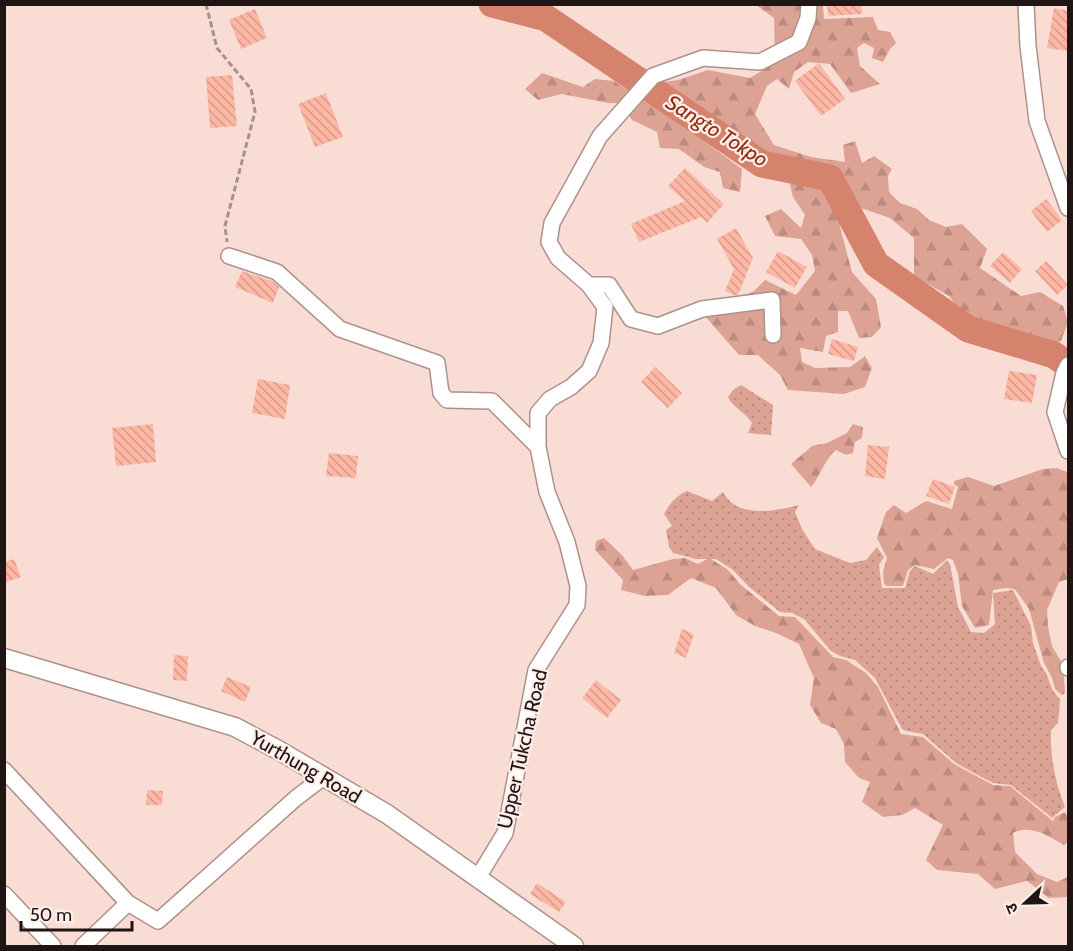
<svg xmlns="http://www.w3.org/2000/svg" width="1073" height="951" viewBox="0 0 1073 951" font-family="Cabin,'Noto Sans Devanagari',sans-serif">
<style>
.grass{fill:url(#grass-dots)}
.forest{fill:url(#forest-firs)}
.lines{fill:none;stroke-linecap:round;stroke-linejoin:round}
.river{stroke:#d6836d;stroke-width:27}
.building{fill:url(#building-back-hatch)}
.minor-casing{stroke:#ac928b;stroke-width:18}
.major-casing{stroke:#ac928b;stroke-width:21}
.path{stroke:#a7918c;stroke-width:3;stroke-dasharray:6 3;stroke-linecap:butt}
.minor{stroke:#fff;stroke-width:15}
.major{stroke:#fff;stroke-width:18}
.labels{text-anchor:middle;stroke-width:4.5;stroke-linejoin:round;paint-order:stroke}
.street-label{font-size:20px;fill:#1f1513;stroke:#feede8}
.water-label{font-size:21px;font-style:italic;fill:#8f2d12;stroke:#feede8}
</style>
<defs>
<pattern id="grass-dots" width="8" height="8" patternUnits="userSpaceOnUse" patternTransform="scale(1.5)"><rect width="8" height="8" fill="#dca394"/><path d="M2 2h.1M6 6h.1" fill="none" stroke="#bc8b7f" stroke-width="1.8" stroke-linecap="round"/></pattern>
<pattern id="forest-firs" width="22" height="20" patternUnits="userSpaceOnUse" patternTransform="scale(1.5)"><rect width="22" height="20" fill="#dca394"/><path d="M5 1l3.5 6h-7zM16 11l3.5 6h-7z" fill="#bc8b7f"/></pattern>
<pattern id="building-back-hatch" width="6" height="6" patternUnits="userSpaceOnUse" patternTransform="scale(1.5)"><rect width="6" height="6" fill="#fdb7a4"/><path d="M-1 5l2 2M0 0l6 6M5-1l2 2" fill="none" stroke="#d89c8c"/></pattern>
</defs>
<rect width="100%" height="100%" fill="#f9ddd5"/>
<path class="grass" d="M741,385L773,405L771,435L748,433L752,423C744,411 732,407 728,397L733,390Z
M687,491L712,501L723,492C737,519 775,511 799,505L795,512L802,529L815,549L850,563L866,560L877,547L884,557L879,565L882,588H905L910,571L915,566L933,574L947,560L950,564L958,607L971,632L984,633L995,624L993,593L1013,590L1031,626L1033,643L1041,666L1046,673L1052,689L1060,700L1058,723L1051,730C1050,757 1055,782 1065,807L1052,818L1011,785L993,783L974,773L956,763L923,734L906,731L902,729L875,678L855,660L840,656L830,650L804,619L792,613L780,612L749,587L733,570L716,559H696L673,553L669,547L666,530L672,526L664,514C670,503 676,496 687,491Z"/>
<path class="forest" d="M756,5H823L824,19L873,17L878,30L890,32L896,43L890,49L883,62L872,58L874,48L864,43L857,48L860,66L880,84L851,93L830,64L808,62L794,72L789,89L777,79L767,86L755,114L774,145L811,157L845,162L843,145L855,141L862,163L874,156L892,169L888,176L889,192L900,203L917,209L929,220L946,227L962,224L987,249L980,268L1021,296L1040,292L1063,306L1068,322L1061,341L1047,347L1002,333L963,315L949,296L914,276V238L890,218L858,207L844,219L840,227L852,272L876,299L881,327L872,337L859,338L848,311H838V332L826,336L823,352L800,348L802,362L815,368L850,367L865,356L872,368L865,387L844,394L788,390L780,375L758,355H739L704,315L715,306L753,292L765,280L796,295L815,271L812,255L801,239L775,236L765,216L781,209L801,228L805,215L793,197L785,163L765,154L744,135L724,126L682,98L664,82L678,80L708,70L750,78L775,63L774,18Z
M542,73L583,87L595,79L614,81L678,122L742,169L740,192L723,188L720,172L704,167L679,149L660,148L657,132L632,120L621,103H608L562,94L538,100L525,89Z
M853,424L863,427L862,438L855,442L853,453L846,455L836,450C824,460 821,475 811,487L791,464L812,446L827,443L847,433Z
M1057,468L1067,472L1068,479V579L1059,582L1047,610L1048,627L1052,646L1063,665L1065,693L1062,695L1055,689L1052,678L1044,663L1029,609L1015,589L1006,588L993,590L989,625L975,628L962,606L958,574L953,560L948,558L934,569L915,565L908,570L903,586H887L884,584L883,572L887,558L877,538L886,512L894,505L906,513L926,501L952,509L958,487L954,484V481L968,477L994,486L1043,469Z
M604,538L622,555L633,570L673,559L685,558L698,564L709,558L727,569L741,585L779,616L795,617L833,657L846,660L866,673L878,687L901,734L923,737L954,764L993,785L1010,786L1053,821L1055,817L1065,812L1068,816V842L1064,845C1047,836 1032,824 1013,833L1015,852L1037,874L1057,882L1068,877V897L1049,898L1027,881L995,889L978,874L937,870L926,860L943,825L915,808L902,815L883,817L862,802L870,782L859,778L845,762L844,744L836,729L821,723L810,705L814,678L799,644L776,633L755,626L736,615L716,588L691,578L668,595L645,596L621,590L623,580L595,550L596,541Z"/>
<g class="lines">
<path class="river" d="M492,4L546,18L762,164L830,178L876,264L968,329L1054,355L1068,365"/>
</g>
<path class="building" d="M827,4H861L862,14L828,16Z
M1054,8L1068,11V51L1047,48Z
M255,9L267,38L241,49L229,20Z
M819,63L845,99L821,116L795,81Z
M232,75L237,126L210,128L206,77Z
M326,93L343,137L315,147L298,104Z
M685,168L724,204L707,223L701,217L639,242L631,224L685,201L668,186Z
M1046,199L1062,220L1047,232L1031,211Z
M736,228L753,258L738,295H734L725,291L734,269L717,239Z
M778,251L807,267L795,288L766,272Z
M1003,252L1022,269L1010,283L990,266Z
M1046,261L1068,285L1057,295L1035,271Z
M242,271L272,281L279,287L273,303L235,287Z
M832,339L858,347L854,361L828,354Z
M655,367L682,393L668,408L641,382Z
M1009,371L1037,375L1032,403L1004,399Z
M258,379L290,385L285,419L252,413Z
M153,424L156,462L116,466L112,428Z
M868,445L889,447L885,479L865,476Z
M329,453L358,456L356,478L326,476Z
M933,479L955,487L949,504L926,496Z
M14,559L21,577L4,583V562Z
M682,629L694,634L686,658L674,653Z
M174,655L188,656L187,681L173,680Z
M227,677L251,687L245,702L221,691Z
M596,680L621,700L607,718L582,698Z
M147,790L163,791L162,805H146Z
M537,883L566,902L559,912L530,894Z"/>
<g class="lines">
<g class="minor-casing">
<path id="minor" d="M1026,4L1028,46L1037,121L1068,208
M229,256L277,272L340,329L437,363L441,393L447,400L492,401L538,447
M589,285H609L631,319L658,326L702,309L772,300L773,335
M1068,365L1064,373L1055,412L1068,451
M1068,667V668
M4,770L128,903L158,921L296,798L325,776
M477,879L505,833L536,670L577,605L578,586L567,542L547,492L538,447V413L550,399L571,387L589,371L601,343L605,307L589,285L558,258L549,242L552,223L600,136L653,76L703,58L760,62L799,42L808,18L809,4
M4,894L53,946
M83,946L128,903"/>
</g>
<g class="major-casing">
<path id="major" d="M4,658L235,727L280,751L387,814L574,946"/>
</g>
<path class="path" d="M206,4L217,48L251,89L255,112L225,226L227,242"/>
<use href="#minor" class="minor"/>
<use href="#major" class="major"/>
</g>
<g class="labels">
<g class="street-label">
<text transform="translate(522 749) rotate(-77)" y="7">Upper Tukcha Road</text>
<text transform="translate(306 767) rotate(30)" y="7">Yurthung Road</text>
</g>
<g class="water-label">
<text transform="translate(717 131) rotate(32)" y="7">Sangto Tokpo</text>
</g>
</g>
<rect width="1073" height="951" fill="none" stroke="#1f1513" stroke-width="12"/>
<g transform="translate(1025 903) rotate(248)" stroke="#feede8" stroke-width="4.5" paint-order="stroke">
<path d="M0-4.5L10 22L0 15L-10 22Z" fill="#1f1513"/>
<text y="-9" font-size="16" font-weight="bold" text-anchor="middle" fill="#1f1513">उ</text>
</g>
<path d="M21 921v9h111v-9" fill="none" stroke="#1f1513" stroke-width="3"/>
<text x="30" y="921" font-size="18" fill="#1f1513" stroke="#feede8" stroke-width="4.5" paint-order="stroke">50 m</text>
</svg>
